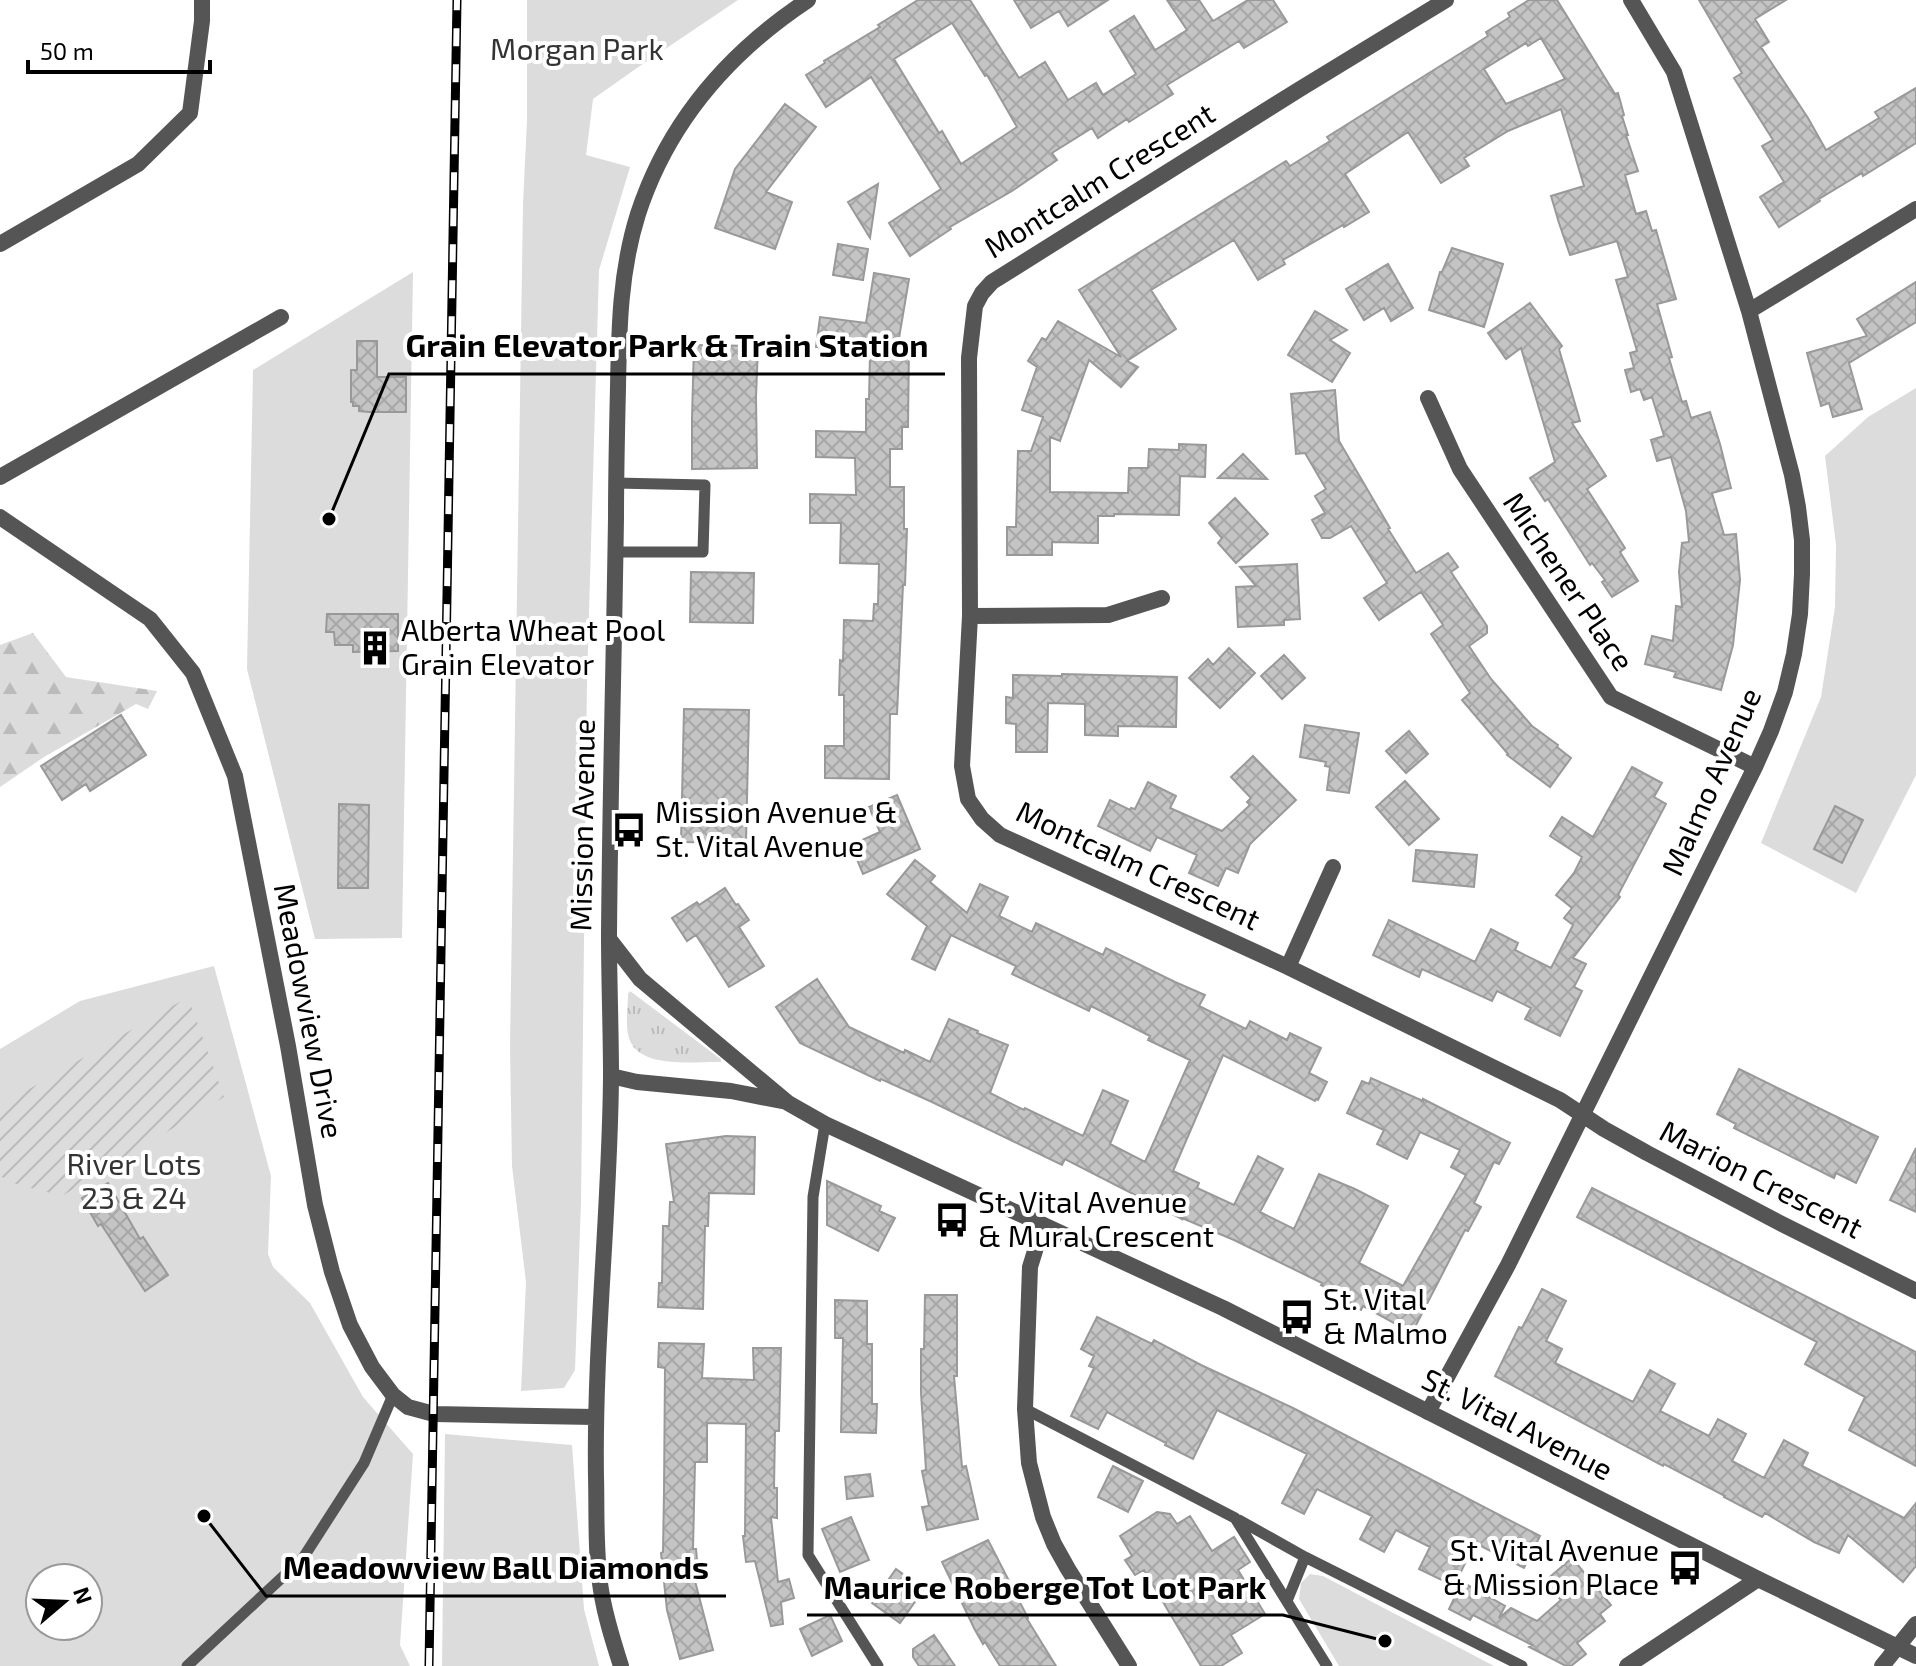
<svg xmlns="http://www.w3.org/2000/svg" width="1916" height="1666" viewBox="0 0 1916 1666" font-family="'Exo 2',sans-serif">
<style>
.grass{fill:url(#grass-tufts)}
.forest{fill:url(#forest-firs)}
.park{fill:#dcdcdc;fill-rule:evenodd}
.garden{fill:url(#garden-furrows)}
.building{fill:url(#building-cross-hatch);stroke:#999;stroke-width:2;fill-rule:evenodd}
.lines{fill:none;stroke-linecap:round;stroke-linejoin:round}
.service{stroke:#555;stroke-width:11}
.minor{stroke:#555;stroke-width:16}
.tertiary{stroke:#555;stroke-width:16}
.rail-casing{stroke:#000;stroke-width:9}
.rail{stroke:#fff;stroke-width:6;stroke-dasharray:18;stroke-linecap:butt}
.labels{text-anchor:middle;stroke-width:8;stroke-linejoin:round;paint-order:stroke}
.park-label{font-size:30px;fill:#333;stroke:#fff}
.street-label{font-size:30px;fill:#000;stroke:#fff}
.poi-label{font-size:30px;fill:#000;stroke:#fff;text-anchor:start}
.leader{fill:none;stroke:#000;stroke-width:3}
.callout-dot{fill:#000;stroke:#fff;stroke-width:3}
.callout-label{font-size:32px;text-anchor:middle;font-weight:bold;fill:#000;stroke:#fff;stroke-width:8;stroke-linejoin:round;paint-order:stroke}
</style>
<defs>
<pattern id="grass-tufts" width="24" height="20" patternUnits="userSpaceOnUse" patternTransform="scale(2)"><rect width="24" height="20" fill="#dcdcdc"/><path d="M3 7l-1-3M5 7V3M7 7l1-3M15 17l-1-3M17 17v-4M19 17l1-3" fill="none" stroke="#bbb"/></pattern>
<pattern id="forest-firs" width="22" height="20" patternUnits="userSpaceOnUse" patternTransform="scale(2)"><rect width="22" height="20" fill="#dcdcdc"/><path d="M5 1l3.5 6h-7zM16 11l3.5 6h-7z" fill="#bbb"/></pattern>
<pattern id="garden-furrows" width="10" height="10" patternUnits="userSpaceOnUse" patternTransform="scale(2)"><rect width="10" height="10" fill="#dcdcdc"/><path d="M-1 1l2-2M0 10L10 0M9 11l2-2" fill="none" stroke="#bbb"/></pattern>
<pattern id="building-cross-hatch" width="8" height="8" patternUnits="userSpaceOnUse" patternTransform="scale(2)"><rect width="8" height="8" fill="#c4c4c4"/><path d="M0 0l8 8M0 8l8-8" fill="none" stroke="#a7a7a7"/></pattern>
</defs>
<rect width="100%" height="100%" fill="#fff"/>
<path class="grass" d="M630,991L718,1057L721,1059V1062C695,1061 639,1070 629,1038C625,1025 628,1007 628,994Z"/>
<path class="forest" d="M33,633L66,677L157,691L148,709L136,704L44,757L0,787V645Z"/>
<path class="park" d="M527,0H738L634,70L593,99L586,155L630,167L599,270L587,681L581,1202L575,1370L564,1388L521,1391L526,1282L512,1166L510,1047L523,204L527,120Z
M413,272L402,938L315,939L247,669L253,370Z
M1916,388V775L1856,893L1761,843L1821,697L1835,607L1836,545L1825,456L1868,417Z
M214,966L271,1176L268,1254L273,1267L310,1303L363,1397L413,1454L400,1645L410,1666H0V1049L80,1001ZM40,1578H88V1626H40Z
M445,1434L572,1445L584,1609L599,1666H442Z
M1310,1574L1323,1576L1494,1666H1339L1299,1599L1301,1583Z"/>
<path class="garden" d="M188,997L224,1097L62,1196L16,1184L0,1176V1106Z"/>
<path class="building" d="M918,0H970L1019,78L1045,62L1068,100L1096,83L1103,95L1136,74L1110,31L1134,16L1155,50L1187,30L1167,0H1199L1213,21L1248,0H1273L1287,22L1244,48L1239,41L1167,85L1173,94L1129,122L1127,119L1098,138L1092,128L1052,153L1057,160L1012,191L950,227L951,229L910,256L889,223L941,189L871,77L826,107L806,75L825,63L824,61L880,27L878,25ZM952,23L985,76L987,75L1017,127L961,164L942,131L939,133L894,59Z
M1014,0H1108L1068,26L1059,11L1031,28Z
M1529,0H1557L1615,94L1618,93L1624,115L1622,116L1628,135H1626L1638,171L1625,175L1636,214L1646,211L1652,231L1656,230L1676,299L1657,304L1672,357L1669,358L1682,402L1686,401L1691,418L1710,412L1720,444L1731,488L1712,493L1724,535L1736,534L1740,580L1733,645L1721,690L1674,677L1676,672L1645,664L1652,636L1673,641L1676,606L1682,607L1679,572L1682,543L1689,542L1686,511L1671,457L1657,461L1651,440L1664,436L1652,397L1644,400L1640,389L1631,392L1625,370L1634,368L1630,353L1637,351L1616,280L1628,277L1617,241L1570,255L1559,223L1551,196L1584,186L1561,109L1508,131L1464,158L1469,166L1441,183L1408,132L1345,174L1369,212L1344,227L1343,225L1283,260L1285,264L1258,280L1234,240L1151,290L1176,329L1127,361L1138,367L1121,387L1089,360L1060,441L1050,437V492L1128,493L1129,468H1148L1149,449L1179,450V444L1206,445L1205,477L1180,476L1179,515L1114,514V516H1098V543L1052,542V555H1007V527H1016L1018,451H1031L1043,417L1022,410L1037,367L1028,361L1042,338L1046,340L1058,321L1121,357L1079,290L1286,161L1290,166L1330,141L1327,137L1488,36L1486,32L1510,17L1508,13ZM1541,38L1565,79L1506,104L1484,69L1526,43L1528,46Z
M1699,0H1786L1755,19L1769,42L1761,47L1808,118L1826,150L1879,118L1875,112L1916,88V143L1863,176L1862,173L1819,199L1820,201L1779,227L1760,197L1784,182L1762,146L1773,140L1734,78L1742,73Z
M785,104L816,127L766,192L792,202L775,249L715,228L735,169Z
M878,184L870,238L848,202Z
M838,244L868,249L863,280L833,275Z
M1452,248L1503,264L1484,327L1429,310L1440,272H1442Z
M1388,264L1413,308L1391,321L1384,308L1364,320L1346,289Z
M874,273L909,279L898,344H909L908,427H902V449H890V487H904V529H907L905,585H903L897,714H890L889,779L825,778V746H844V695H839L840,660L843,661L844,620L873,621L874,604H878L879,564L840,563L841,523H810V494L856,495L855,458L816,457V431L866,432V399H869L870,354L816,347L820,317L866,323Z
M1916,282V322L1849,363L1862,409L1833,417L1829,403L1821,406L1807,353L1867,336L1857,319Z
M1530,303L1562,346L1559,349L1580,421L1572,423L1606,476L1587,489L1625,548L1620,552L1638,581L1612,597L1602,582L1605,580L1592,563L1590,565L1548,499L1545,501L1530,478L1555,462L1521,348L1506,359L1488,333Z
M1315,311L1347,330L1330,340L1350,353L1332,382L1288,355Z
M357,341H377V377H406V412H369L359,411V406H353V402H351V370H357Z
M694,345L758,346L756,397L757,468L692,469V418Z
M1335,390L1339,441L1390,528L1388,529L1416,573L1448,553L1458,567L1451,572L1487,626V633L1469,646L1491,679L1532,726L1558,745L1557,747L1571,758L1550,787L1507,755L1508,754L1462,700L1470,693L1431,634L1443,625L1421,592L1379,620L1364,598L1387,583L1351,526L1330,538H1322L1312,520L1325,513L1315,496L1326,489L1305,453L1296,454L1291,394Z
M1243,454L1267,479L1218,478Z
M1235,498L1268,534L1236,563L1218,543L1222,538L1209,523Z
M1297,564L1300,619L1284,620V625L1238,627L1236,587L1256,586L1240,567Z
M691,572L754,573L753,623L690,622Z
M327,614H398V651L353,652V645H335L334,632H326Z
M1229,648L1255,673L1220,708L1189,678L1208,659L1213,665Z
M1284,655L1305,678L1282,699L1261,676Z
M1062,674L1177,677L1176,727L1118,726V736L1085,735V704L1048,703L1047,752H1016V724L1006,723V697L1013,698V675L1062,676Z
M684,709L749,710L746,843L681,842Z
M121,715L146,755L90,791L86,784L62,800L41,766Z
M1305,725L1359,733L1349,793L1327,790L1330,767L1325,766L1326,762L1300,757Z
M1409,731L1428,754L1406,773L1386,751Z
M1253,756L1296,800L1250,844L1238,873L1226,868L1218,886L1189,873L1197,855L1157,837L1150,851L1098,826L1110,800L1130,810L1131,808L1135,809L1148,782L1176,796L1170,808L1222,831L1250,805L1247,802L1251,798L1231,777Z
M1632,767L1662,783L1654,797L1666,804L1618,895L1620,897L1573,958L1586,964L1574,987L1582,991L1560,1036L1525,1019L1531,1008L1497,991L1492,1001L1422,969L1419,977L1373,955L1389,920L1475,962L1491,929L1518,943L1515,950L1551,968L1573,925L1564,918L1572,908L1556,895L1574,873L1582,857L1550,836L1562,817L1593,837Z
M1405,781L1439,819L1409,845L1376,807Z
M897,795L920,849L863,874L851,845L880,832L869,807Z
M339,804L369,805L368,888H338Z
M1835,806L1863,820L1842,863L1814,849Z
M1416,850L1477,855L1474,887L1413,881Z
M915,860L935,876L930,882L967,913L980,884L1008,897L999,916L1032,932L1036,923L1103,955L1106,948L1175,982L1205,995L1199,1006L1246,1029L1250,1021L1287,1040L1290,1033L1321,1048L1309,1073L1327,1082L1318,1100L1316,1099L1315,1101L1223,1055L1173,1171L1199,1183L1197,1188L1234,1205L1258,1156L1283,1169L1260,1212L1294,1229L1319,1174L1355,1189L1388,1206L1359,1263L1403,1286L1466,1175L1451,1167L1460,1150L1420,1132L1407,1159L1377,1144L1384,1130L1347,1113L1362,1081L1369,1084L1371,1078L1423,1101V1099L1510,1143L1499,1164L1494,1162L1474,1203L1481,1207L1468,1231L1465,1230L1412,1333L1363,1306L1361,1310L1331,1295L1333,1292L1321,1285L1322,1283L1234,1240L1182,1218V1219L1065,1159L1062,1165L932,1102L881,1079L880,1081L800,1043L776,1007L817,979L849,1027L904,1053L905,1050L930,1062L949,1019L978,1031L977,1033L1008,1045L990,1093L1024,1110L1025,1108L1083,1136L1103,1090L1128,1101L1110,1144L1145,1162L1190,1060L1148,1040L1150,1036L1091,1006L1089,1011L1012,974L1016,966L951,935L935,970L912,959L927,926L887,894Z
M725,888L736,905L738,904L749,920L739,927L764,966L729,987L696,935L687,941L672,918L697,902L699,905Z
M1739,1069L1878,1137L1856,1183L1836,1173L1834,1178L1734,1128L1736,1124L1717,1114Z
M726,1136L755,1137L754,1194L709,1193L708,1226H705L703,1309L658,1307L659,1283H662L663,1226H669L670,1202H674L666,1144Z
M1916,1148V1212L1890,1200Z
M827,1181L881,1206L879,1211L895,1218L878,1251L827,1225Z
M108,1183L140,1239L143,1237L168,1275L145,1291L101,1224L98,1226L82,1198Z
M1592,1188L1916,1352V1466L1849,1430L1865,1397L1805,1364L1817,1342L1577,1217Z
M1542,1289L1566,1301L1546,1341L1562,1349L1555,1363L1633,1402L1650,1370L1675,1384L1660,1411L1709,1436L1718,1419L1746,1434L1732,1461L1764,1478L1784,1440L1808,1453L1802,1466L1904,1518L1916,1503V1566L1903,1582L1848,1535L1839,1553L1814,1542L1765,1513L1762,1517L1724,1497L1725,1496L1664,1464L1663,1466L1495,1376L1519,1327L1522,1328Z
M925,1295H957V1376H954L962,1467L966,1466L978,1519L927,1530L922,1507L929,1506L922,1471L926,1470L921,1393V1349H924Z
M835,1300L867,1301V1344H872V1404H877L876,1433L841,1432L843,1338H835Z
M1097,1317L1152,1344L1154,1340L1201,1365L1293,1408L1540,1536L1524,1568L1475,1543L1454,1586L1419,1569L1430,1547L1396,1530L1384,1552L1360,1539L1372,1516L1317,1489L1304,1514L1282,1503L1307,1454L1217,1410L1193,1459L1165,1445L1166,1443L1107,1412L1098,1429L1071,1416L1094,1368L1089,1366L1094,1356L1081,1349Z
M659,1343L704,1344L702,1378L754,1380L753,1348H781L779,1431H775L774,1488H777V1518L771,1517L778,1582L789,1579L794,1598L781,1602L783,1624L771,1626L755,1561L746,1562L743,1536H745L746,1424L707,1423V1462H695L693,1549H696L699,1581H695L713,1650L680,1659L667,1610L661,1553L663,1552L664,1493L665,1368L658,1367Z
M1113,1466L1143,1481L1128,1512L1098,1497Z
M870,1474L873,1496L847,1499L845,1477Z
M1157,1512L1170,1514L1177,1524L1190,1516L1212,1551L1234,1537L1250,1562L1238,1570L1265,1614L1231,1635L1242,1653L1221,1666H1201L1144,1570L1135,1575L1125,1560L1132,1556L1120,1536Z
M851,1517L869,1560L840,1572L822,1529Z
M988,1540L1028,1618L1027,1619L1056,1666H1000L985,1642L983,1644L975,1630L942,1562Z
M1572,1558L1611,1605L1600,1614L1605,1621L1577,1643L1586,1654L1571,1666H1566L1529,1647L1532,1645L1473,1615L1470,1620L1449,1609L1462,1582L1505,1606L1499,1618L1511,1608L1537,1621L1561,1600L1545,1581Z
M896,1569L924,1589L900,1623L872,1603Z
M830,1615L842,1641L812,1656L800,1629Z
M934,1635L955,1666H919L913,1657V1649Z"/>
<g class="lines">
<path class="service" d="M615,552H703L705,485L616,483
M825,1124L813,1197L808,1555L878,1666
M1025,1409L1235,1518L1327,1666
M1239,1520L1305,1557L1522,1666
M1287,1601L1305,1557
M187,1666L303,1558L364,1463L393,1395"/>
<path class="minor" d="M1446,0L1300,89L992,282L982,293L975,306L969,358L970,616L962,766L968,799L982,819L1000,835L1288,967L1560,1100L1604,1129L1647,1153L1778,1222L1916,1291
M0,244L138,164L190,113L202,21V0
M1749,311L1916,209
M1428,398L1460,469L1611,697L1755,767
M0,477L281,317
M970,616L1108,615L1162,598
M1288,967L1333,867
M1043,1225L1030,1267L1025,1409L1029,1463L1043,1517L1054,1544L1068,1569L1129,1666
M1428,1412L1508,1265L1755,767L1771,731L1785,692L1794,654L1800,614L1802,574V540L1798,507L1792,475L1749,311L1674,72L1631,0
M1627,1666L1758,1579
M1882,1666L1916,1624"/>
<path class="tertiary" d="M0,517L150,619L193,673L235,776L288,1046L315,1205L332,1272L350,1325L372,1367L393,1395L408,1407L434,1414L595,1417
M609,939L640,979L788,1103L825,1124L1223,1308L1758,1579L1916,1656
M611,1076L637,1082L731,1091L787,1102
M621,1666C613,1641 605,1616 601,1590C595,1553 597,1514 596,1477C594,1343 610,1210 611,1076C611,1029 609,983 609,936C610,797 614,657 616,518C616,474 617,430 618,387C619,328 620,271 638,214C668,122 728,53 808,0"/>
<g class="rail-casing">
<path id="rail" d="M429,1666L457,0"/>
</g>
<use href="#rail" class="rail"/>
</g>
<defs>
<g id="building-bare" transform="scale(2.76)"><path d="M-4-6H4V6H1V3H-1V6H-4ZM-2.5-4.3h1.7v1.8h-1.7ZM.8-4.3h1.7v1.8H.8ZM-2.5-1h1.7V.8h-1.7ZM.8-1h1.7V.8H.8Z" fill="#000" stroke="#fff" stroke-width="2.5" paint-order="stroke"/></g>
<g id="bus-bare" transform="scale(2.76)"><path d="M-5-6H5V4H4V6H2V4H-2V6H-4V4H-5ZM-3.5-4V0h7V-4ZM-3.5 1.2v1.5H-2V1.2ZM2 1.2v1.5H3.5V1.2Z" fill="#000" stroke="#fff" stroke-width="2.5" paint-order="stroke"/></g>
</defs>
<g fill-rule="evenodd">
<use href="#building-bare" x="375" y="648"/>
<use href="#bus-bare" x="629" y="830"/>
<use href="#bus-bare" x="952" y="1220"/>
<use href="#bus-bare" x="1297" y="1317"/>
<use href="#bus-bare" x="1685" y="1568"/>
</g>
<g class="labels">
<g class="park-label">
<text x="577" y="60">Morgan Park</text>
<text x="134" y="1175">River Lots<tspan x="134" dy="34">23 &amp; 24</tspan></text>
</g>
<g class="street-label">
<text transform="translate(1100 181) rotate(-32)" y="10">Montcalm Crescent</text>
<text transform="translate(1568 582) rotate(56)" y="10">Michener Place</text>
<text transform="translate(1712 782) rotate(-66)" y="10">Malmo Avenue</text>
<text transform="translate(583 825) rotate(-89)" y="10">Mission Avenue</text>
<text transform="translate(1138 866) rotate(25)" y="10">Montcalm Crescent</text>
<text transform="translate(308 1011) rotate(79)" y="10">Meadowview Drive</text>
<text transform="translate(1761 1180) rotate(27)" y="10">Marion Crescent</text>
<text transform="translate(1517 1425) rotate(27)" y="10">St. Vital Avenue</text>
</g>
<g class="poi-label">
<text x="401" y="641">Alberta Wheat Pool<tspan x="401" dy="34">Grain Elevator</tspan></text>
<text x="655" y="823">Mission Avenue &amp;<tspan x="655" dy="34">St. Vital Avenue</tspan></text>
<text x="978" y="1213">St. Vital Avenue<tspan x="978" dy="34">&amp; Mural Crescent</tspan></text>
<text x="1323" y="1310">St. Vital<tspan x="1323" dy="34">&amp; Malmo</tspan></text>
<text x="1659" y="1561" text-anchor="end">St. Vital Avenue<tspan x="1659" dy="34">&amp; Mission Place</tspan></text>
</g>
</g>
<path class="leader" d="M329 519L389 374H945M204 1516L266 1596H726M1385 1641L1283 1615H807"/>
<g class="callout-dot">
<circle cx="329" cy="519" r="8"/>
<circle cx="204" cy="1516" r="8"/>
<circle cx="1385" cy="1641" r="8"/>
</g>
<g class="callout-label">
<text x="667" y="357">Grain Elevator Park &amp; Train Station</text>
<text x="496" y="1579">Meadowview Ball Diamonds</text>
<text x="1045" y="1599">Maurice Roberge Tot Lot Park</text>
</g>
<g transform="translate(64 1602) rotate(71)"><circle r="38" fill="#ffffff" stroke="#999999" stroke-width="2"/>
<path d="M0-6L14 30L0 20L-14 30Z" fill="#000000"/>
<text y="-12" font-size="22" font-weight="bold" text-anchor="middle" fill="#000000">N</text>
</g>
<path d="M28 60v12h182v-12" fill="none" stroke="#000000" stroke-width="4"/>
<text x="40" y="60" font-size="24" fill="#000000" stroke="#ffffff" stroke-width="6" paint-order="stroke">50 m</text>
</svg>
